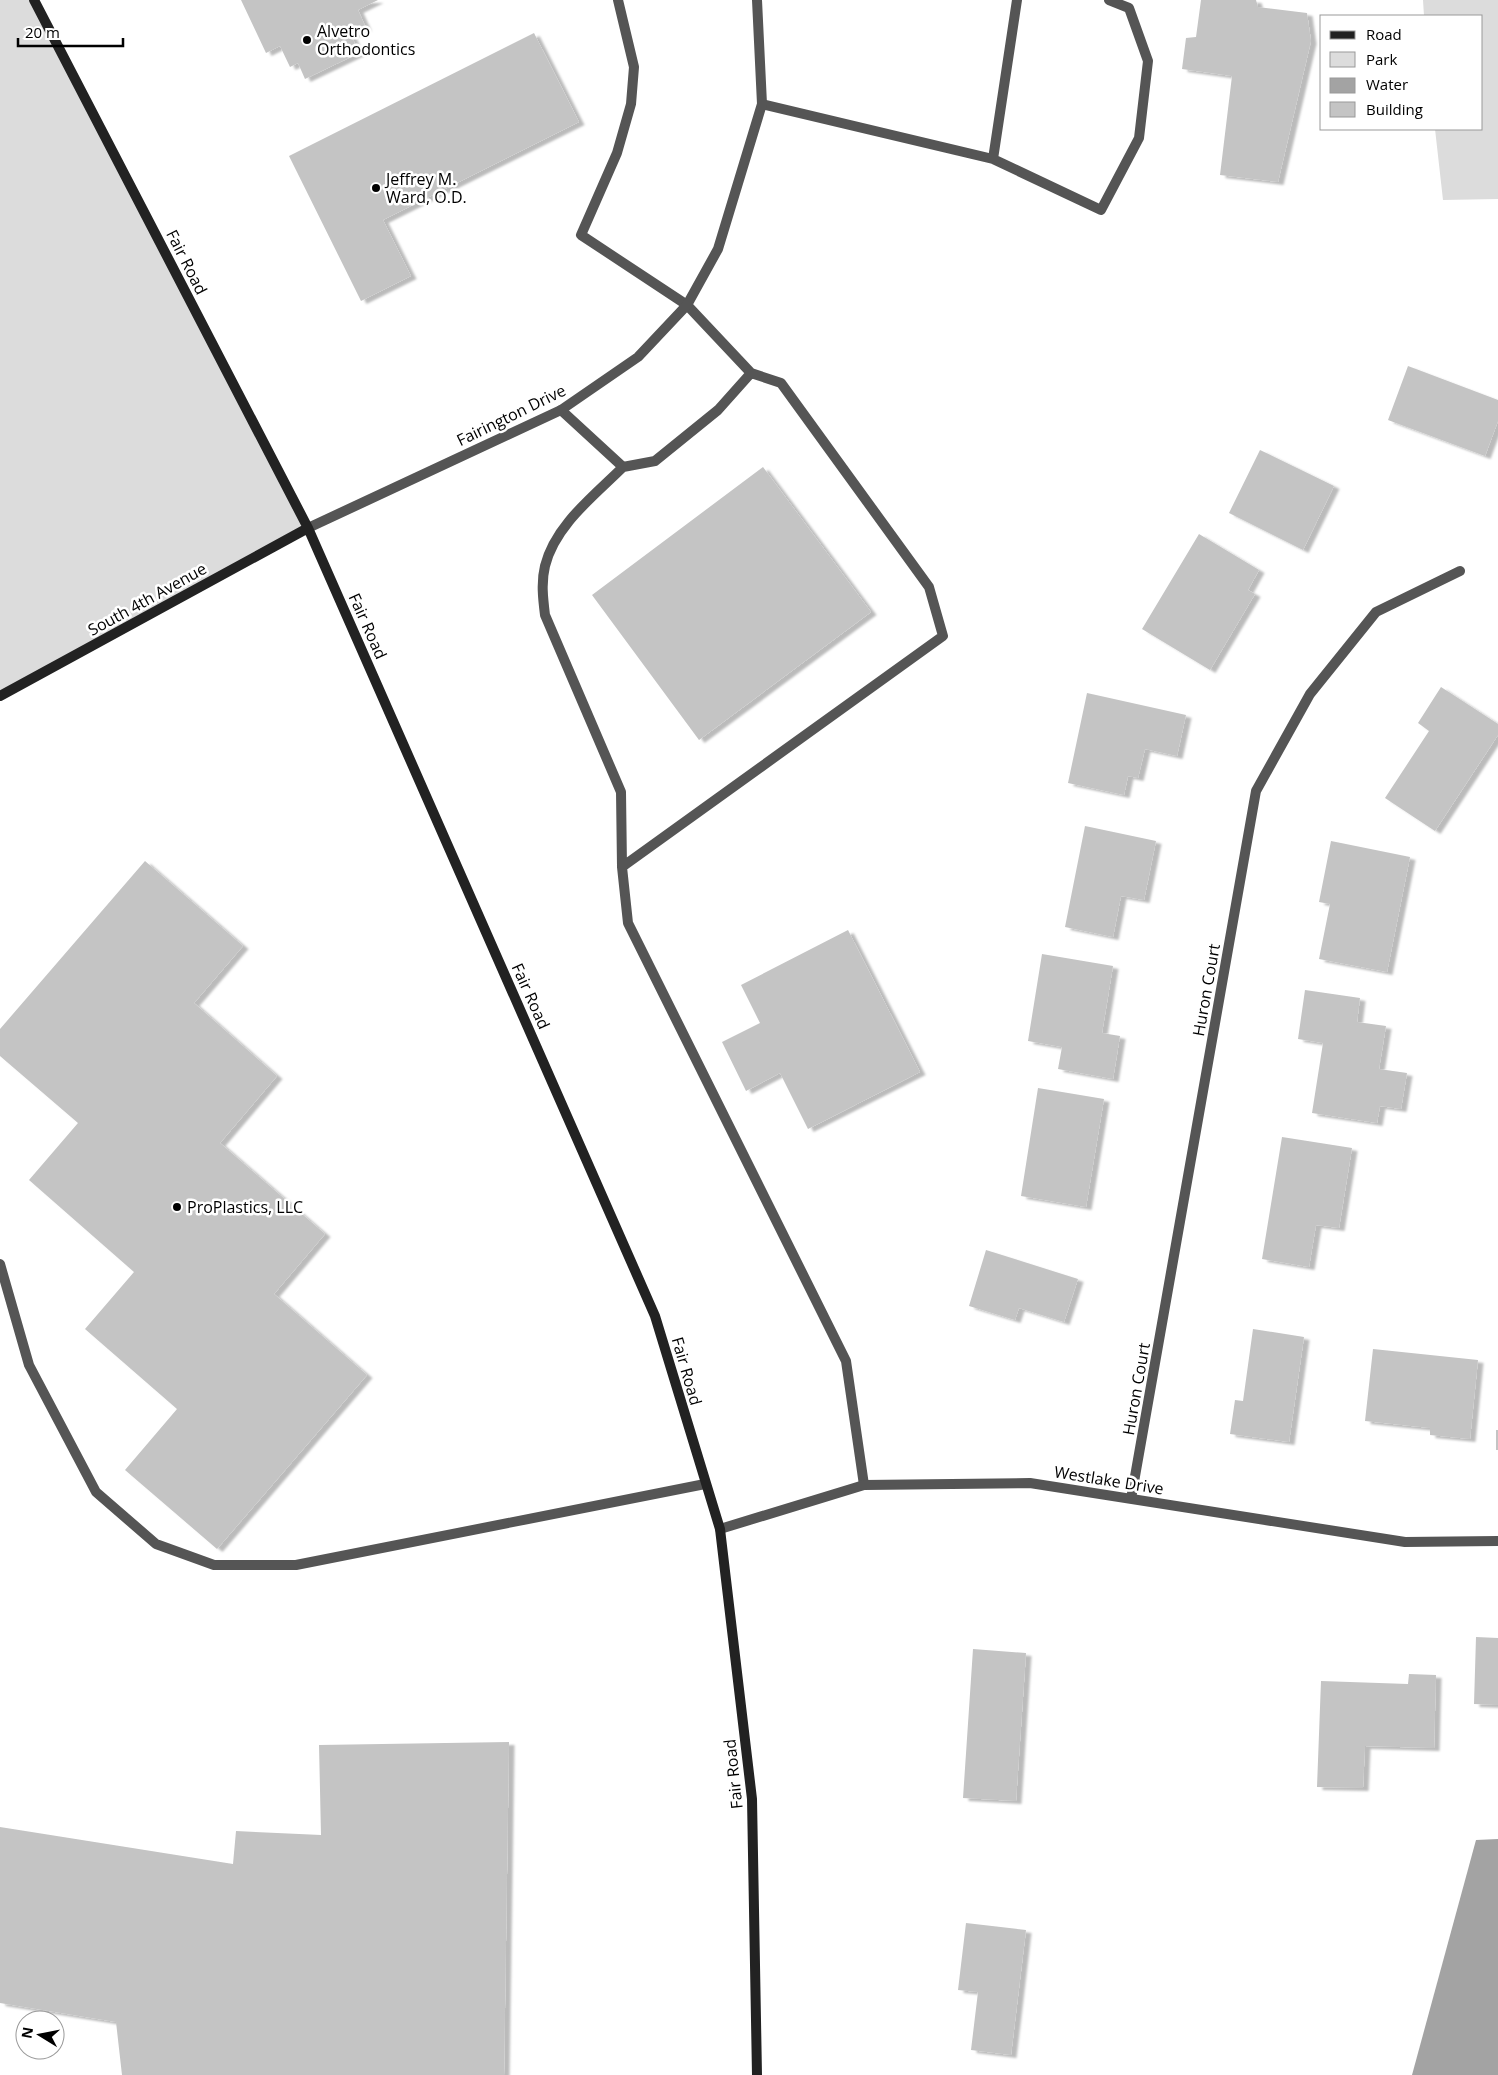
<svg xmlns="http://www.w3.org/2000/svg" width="1498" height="2075" viewBox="0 0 1498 2075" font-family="'Open Sans',sans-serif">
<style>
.green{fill:#dcdcdc}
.water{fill:#a3a3a3}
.building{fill:#c4c4c4;filter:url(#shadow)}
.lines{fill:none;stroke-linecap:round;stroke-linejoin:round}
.lane{stroke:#555;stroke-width:10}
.street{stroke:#555;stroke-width:10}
.secondary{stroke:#222;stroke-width:10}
.poi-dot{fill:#000;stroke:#fff;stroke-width:2}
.labels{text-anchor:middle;stroke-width:5;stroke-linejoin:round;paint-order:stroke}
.poi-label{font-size:16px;fill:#000;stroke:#fff;text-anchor:start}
.street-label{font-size:16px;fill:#000;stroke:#fff}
</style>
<defs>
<filter id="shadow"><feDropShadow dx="5.5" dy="3" stdDeviation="1" flood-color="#0004"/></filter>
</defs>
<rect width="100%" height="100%" fill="#fff"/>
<path class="green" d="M0,0H34L308,528L0,696Z
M1423,0H1498V199L1443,200L1435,129H1482V16H1424Z"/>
<path class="water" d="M1498,1839V2075H1412L1476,1840Z"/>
<path class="building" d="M241,0H378L358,10L366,28L351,35L359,53L305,79L298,63L290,67L280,46L266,53Z
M1201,0H1256L1258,7L1307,13L1311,41L1278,182L1220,175L1232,76L1182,69L1186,38L1196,37Z
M534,33L579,122L383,220L411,276L361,301L289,156Z
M1408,366L1498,400V421L1485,456L1388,420Z
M1260,450L1334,486L1303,550L1229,513Z
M763,467L871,612L699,740L592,595Z
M1199,534L1259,570L1248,590L1255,594L1210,670L1142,629Z
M1441,687L1498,724V735L1435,831L1385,798L1429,731L1418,723Z
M1087,693L1186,715L1177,756L1145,749L1138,778L1128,776L1124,795L1068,783Z
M1085,826L1156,841L1144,900L1121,896L1113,937L1065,927Z
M1331,841L1410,857L1387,972L1319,959L1330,904L1319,902Z
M145,861L243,946L194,1003L277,1076L220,1143L325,1234L274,1294L367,1375L217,1549L125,1470L177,1409L85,1329L134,1272L29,1180L78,1123L0,1056V1029Z
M848,930L920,1072L808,1129L780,1073L746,1091L722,1042L760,1023L741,985Z
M1042,954L1113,966L1102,1033L1120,1036L1113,1079L1058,1069L1062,1047L1028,1041Z
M1305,990L1360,998L1357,1022L1386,1026L1379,1069L1407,1073L1401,1109L1380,1106L1377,1123L1312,1113L1323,1043L1298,1039Z
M1038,1088L1104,1099L1086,1207L1021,1196Z
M1282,1137L1352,1148L1339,1228L1316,1225L1309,1267L1262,1259Z
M986,1250L1078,1279L1064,1322L1019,1308L1015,1320L969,1306Z
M1253,1329L1304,1337L1289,1442L1230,1434L1235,1400L1243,1401Z
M1373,1349L1478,1360L1470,1439L1430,1435V1428L1365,1421Z
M1496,1430H1498V1450H1496Z
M1476,1637L1498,1638V1705L1474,1704Z
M973,1649L1026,1653L1016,1801L963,1798Z
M1409,1674L1436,1675L1434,1748L1365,1746L1363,1788L1317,1787L1321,1681L1408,1684Z
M509,1742L504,2075H122L116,2022L0,2003V1827L233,1864L236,1831L321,1835L319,1745Z
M966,1923L1026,1930L1011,2055L971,2050L978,1992L958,1990Z"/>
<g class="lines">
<path class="lane" d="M762,104L993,159L1017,0
M993,159L1101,210L1139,138L1148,61L1129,8L1109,0
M561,410L623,467L655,461L718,410L751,373L687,305L581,235L617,153L631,104L634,67L618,0
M623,467C595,495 555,525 545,566C541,582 543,599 545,615L621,792L622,867L628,923L846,1361L864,1485
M622,867L943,636L929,587L781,383L751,373
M0,1264L29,1365L96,1492L156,1544L214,1565H296L705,1484"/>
<path class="street" d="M308,528L561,410L638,357L687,305L718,249L762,104L757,0
M1131,1499L1256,791L1310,694L1376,612L1460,571
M720,1529L864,1485L1030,1483L1405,1542L1498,1541"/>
<path class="secondary" d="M34,0L308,528L655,1316L720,1529L752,1799L757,2075
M0,696L308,528"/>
</g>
<g class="poi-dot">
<circle cx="307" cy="40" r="5"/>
<circle cx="376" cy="188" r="5"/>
<circle cx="177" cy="1207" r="5"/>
</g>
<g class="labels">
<g class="poi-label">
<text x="317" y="37">Alvetro<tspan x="317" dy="18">Orthodontics</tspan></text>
<text x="386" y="185">Jeffrey M.<tspan x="386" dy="18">Ward, O.D.</tspan></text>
<text x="187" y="1213">ProPlastics, LLC</text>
</g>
<g class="street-label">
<text transform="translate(187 262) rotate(63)" y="6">Fair Road</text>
<text transform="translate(511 415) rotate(-26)" y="6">Fairington Drive</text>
<text transform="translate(147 599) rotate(-29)" y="6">South 4th Avenue</text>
<text transform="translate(368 626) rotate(66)" y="6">Fair Road</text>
<text transform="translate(1206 990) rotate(-80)" y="6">Huron Court</text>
<text transform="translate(531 996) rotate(66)" y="6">Fair Road</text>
<text transform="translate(687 1371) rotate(74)" y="6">Fair Road</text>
<text transform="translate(1136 1389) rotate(-80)" y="6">Huron Court</text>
<text transform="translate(1109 1480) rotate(9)" y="6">Westlake Drive</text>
<text transform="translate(733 1774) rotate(-96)" y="6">Fair Road</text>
</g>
</g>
<rect x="1320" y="15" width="162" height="115" fill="#ffffff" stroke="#999999"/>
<rect x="1330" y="31" width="25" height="8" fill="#222222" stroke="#999999"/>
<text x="1366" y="40" font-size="15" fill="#000000">Road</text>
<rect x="1330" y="52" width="25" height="15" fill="#dcdcdc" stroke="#999999"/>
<text x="1366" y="65" font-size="15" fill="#000000">Park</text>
<rect x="1330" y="78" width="25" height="15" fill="#a3a3a3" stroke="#999999"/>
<text x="1366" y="90" font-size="15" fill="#000000">Water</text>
<rect x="1330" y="102" width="25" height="15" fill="#c4c4c4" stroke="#999999"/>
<text x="1366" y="115" font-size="15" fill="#000000">Building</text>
<g transform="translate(40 2035) rotate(280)"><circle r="24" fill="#ffffff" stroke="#999999"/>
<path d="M0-4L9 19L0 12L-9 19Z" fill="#000000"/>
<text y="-8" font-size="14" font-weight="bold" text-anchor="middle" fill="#000000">N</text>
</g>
<path d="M18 38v8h105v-8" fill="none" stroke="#000000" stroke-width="2.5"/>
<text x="25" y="38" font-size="15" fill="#000000" stroke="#ffffff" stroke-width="4" paint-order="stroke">20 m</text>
</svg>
